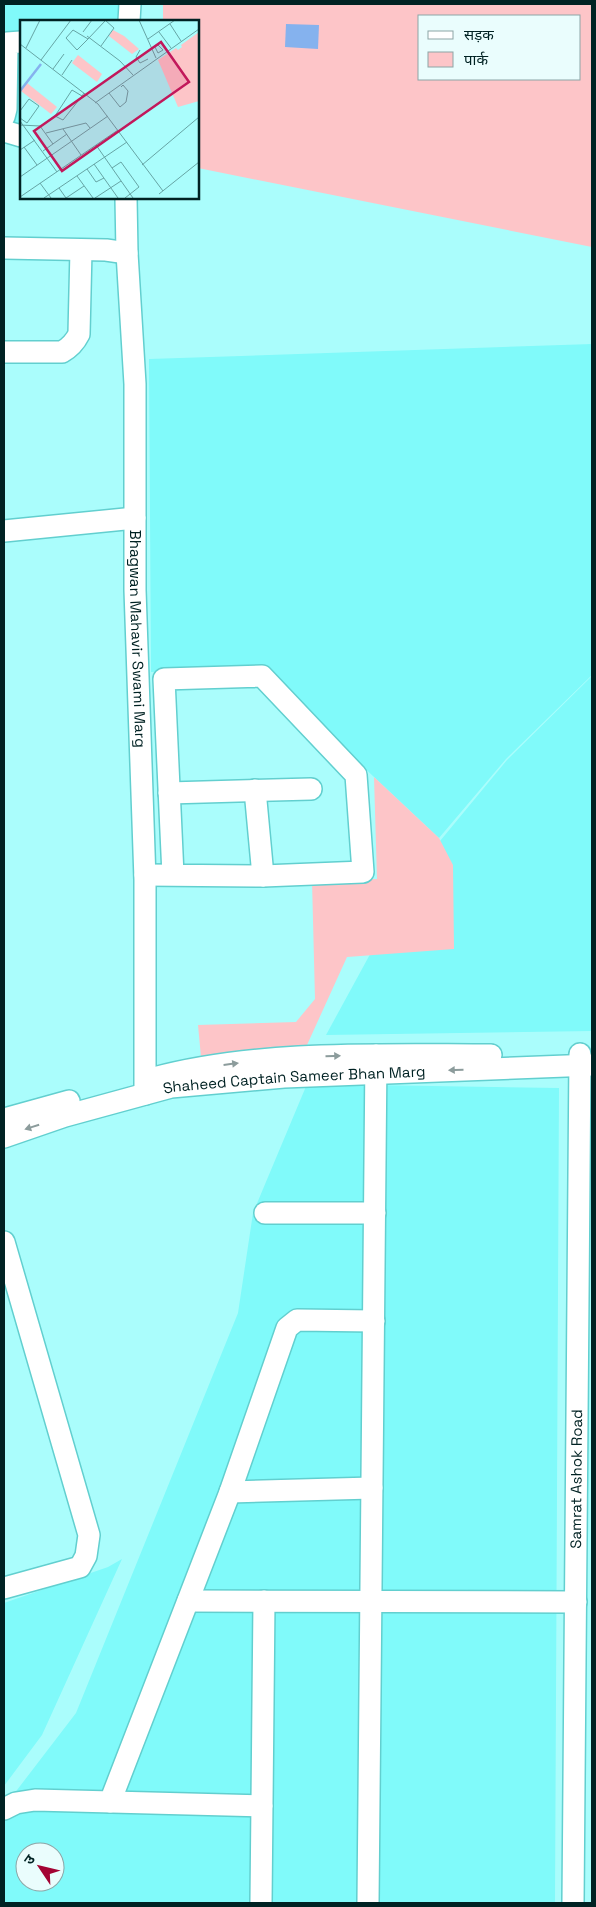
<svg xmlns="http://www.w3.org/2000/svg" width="596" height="1907" viewBox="0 0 596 1907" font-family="'Space Grotesk','Noto Sans Devanagari',sans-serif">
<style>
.built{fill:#80fafa;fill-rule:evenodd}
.green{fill:#fdc5c8;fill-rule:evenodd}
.water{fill:#85b2ee}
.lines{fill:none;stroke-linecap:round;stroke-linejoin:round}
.minor-casing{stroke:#62cfcf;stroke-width:24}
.minor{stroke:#fff;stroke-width:21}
.oneway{fill:#8c9c9c}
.labels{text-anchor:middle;stroke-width:4;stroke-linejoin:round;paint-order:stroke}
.street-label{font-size:15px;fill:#002223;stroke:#eafdfd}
.inset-river{fill:none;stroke:#85b2ee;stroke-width:2.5}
.inset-road{fill:none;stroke:#66a5a5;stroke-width:1}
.view{fill:#c2185b;fill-opacity:0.15;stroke:#c2185b;stroke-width:2.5}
.inset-edge{fill:none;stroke:#002223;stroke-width:2.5}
</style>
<rect width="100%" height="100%" fill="#aafdfc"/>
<path class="built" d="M4,4H125L124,21H21V141L4,138Z
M592,344V675L506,759L439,838L259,669L151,672L149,359Z
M592,676V1031L326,1035L416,870L507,760Z
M307,1084L559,1088L555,1903H4V1807L76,1713L238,1313L253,1213ZM25,1852H55V1882H25Z
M122,1559L42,1735L4,1786V1603L108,1567Z"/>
<path class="green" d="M163,4H592V247L198,168V21H163ZM420,16H580V79H420Z
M374,777L439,838L453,865L454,949L347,957L307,1045L201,1057L198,1025L296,1022L315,999L312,881L377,879Z"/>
<path class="water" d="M286,24L319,25L318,49L285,47Z"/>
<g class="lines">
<g class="minor-casing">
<g id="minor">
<path d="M129,21L130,4"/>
<path d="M4,117L6,109L7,43L21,42"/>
<path d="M4,131L21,136"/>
<path id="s1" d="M126,198L127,253L135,384V590L145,880V1094"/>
<path d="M4,248L106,250L127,253"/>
<path d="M4,352H62C71,347 75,342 79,334L81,250"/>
<path d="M4,531L135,518"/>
<path d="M255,790L263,876"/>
<path d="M169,793L311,789"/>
<path d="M145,875L263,876L363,872L356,775L262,676L164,679L173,875"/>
<path d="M154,1078C259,1050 382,1055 491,1055"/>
<path d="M4,1119L69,1101"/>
<path id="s2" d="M4,1137L65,1116L171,1087L284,1077L592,1065"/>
<path d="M265,1213H375"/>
<path d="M4,1242L89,1535L86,1556L80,1567L4,1588"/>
<path d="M230,1492L372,1488"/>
<path d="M188,1601L576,1602"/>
<path d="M110,1802L230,1492L287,1328L297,1320L374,1321"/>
<path d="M4,1809L16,1803L35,1800L262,1806"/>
<path d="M261,1903L264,1601"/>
<path d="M368,1903L376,1055"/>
<path id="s3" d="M573,1903L580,1054"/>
</g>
</g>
<use href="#minor" class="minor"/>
</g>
<defs><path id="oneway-solid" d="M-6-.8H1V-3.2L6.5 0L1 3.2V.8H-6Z" transform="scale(1.25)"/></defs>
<g class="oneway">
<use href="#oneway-solid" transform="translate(333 1056) rotate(-2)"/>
<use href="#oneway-solid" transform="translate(231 1064) rotate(-7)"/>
<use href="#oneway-solid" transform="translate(456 1070) rotate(178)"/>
<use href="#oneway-solid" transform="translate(32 1127) rotate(162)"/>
</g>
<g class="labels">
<g class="street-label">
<text dy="5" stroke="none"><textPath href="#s1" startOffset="441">Bhagwan Mahavir Swami Marg</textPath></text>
<text dy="5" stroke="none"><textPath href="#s2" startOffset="298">Shaheed Captain Sameer Bhan Marg</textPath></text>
<text dy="5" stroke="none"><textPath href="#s3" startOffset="424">Samrat Ashok Road</textPath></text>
</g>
</g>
<g transform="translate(20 20)">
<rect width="179" height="179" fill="#aafdfc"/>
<path d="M93,10L104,16L119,29L112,34L89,16ZM179,12V81L158,87L138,40L156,28L158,30L162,27L161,25ZM58,35L82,54L77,62L52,43ZM7,63L37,87L31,94L1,71Z" fill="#fdc5c8"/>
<path class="inset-river" d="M0,71L21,44"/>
<path class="inset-road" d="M119,0L136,38M150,4L161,21M63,12L72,0M139,12L151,28M67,16L100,41L113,55M68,19L57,30L46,18L53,10L68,19L85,1M128,19L155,0M0,24L78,84L143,171M81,26L94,8L85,0M6,28L20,0M132,28L138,25L143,30L138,33L135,27M120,30L116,37L120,43L128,39M21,40L51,0M33,49L44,34M42,55L52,40M89,73L100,87L106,82L108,71L103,65L101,67M62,76L52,70L35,96L43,100L62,76L64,73M75,83L179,9M0,91L9,79L19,86L7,103L0,98M0,101L37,152M0,105L20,106L33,124M43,109L61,135M26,113L66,103L70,108M76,125L113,178M4,127L17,145M0,130L15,120M23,131L47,114M74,144L98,178M122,145L179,97M92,148L101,142L119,167L105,178M67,149L76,162L84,158M57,156L73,178M0,157L88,96M20,163L31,178M39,168L46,178L64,166M139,174L179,142M0,177L98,110M24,178L107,122M75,178L101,161"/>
<path class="view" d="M141,22L169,62L42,151L14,111Z"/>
<rect width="179" height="179" class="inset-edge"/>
</g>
<rect width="596" height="1907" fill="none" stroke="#002223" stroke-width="10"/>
<rect x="418" y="15" width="162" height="65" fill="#eafdfd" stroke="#8ca5a6"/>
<rect x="428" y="31" width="25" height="8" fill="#ffffff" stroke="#8ca5a6"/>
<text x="464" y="40" font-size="15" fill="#002223">सड़क</text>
<rect x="428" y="52" width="25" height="15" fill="#fdc5c8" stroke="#8ca5a6"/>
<text x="464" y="65" font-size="15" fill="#002223">पार्क</text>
<g transform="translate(40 1867) rotate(305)"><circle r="24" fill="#eafdfd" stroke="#8ca5a6"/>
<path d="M0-4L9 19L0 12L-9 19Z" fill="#a30434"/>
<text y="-8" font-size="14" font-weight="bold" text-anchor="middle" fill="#002223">उ</text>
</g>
</svg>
